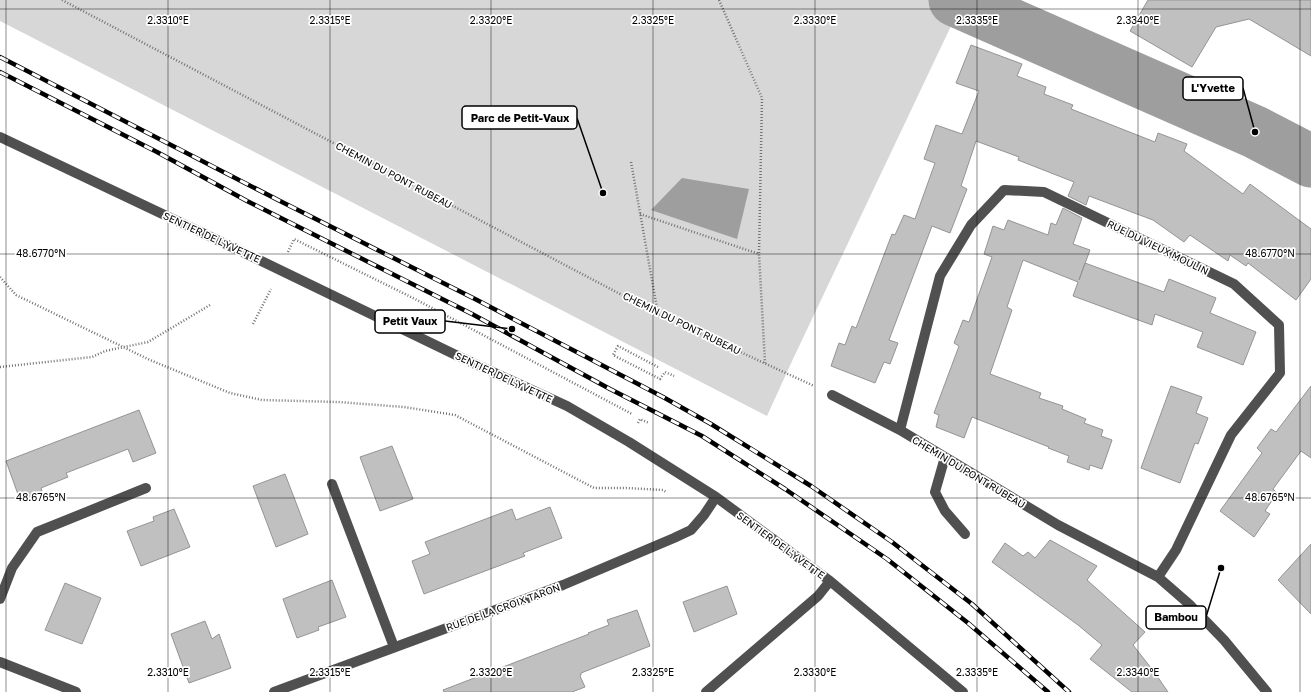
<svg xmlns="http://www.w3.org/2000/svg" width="1311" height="692" viewBox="0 0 1311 692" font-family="'Golos Text',sans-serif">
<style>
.green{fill:#d7d7d7}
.water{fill:#9e9e9e}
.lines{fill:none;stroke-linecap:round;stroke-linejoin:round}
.river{stroke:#9e9e9e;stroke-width:53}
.building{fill:#c0c0c0;stroke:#949494}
.path{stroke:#727272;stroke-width:2.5;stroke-dasharray:1 2;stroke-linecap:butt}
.minor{stroke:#505050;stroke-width:10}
.rail-casing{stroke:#000;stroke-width:4.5}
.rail{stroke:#fff;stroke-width:3;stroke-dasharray:9;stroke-linecap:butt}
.ticks{fill:none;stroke:#000;stroke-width:1;stroke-opacity:0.45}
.labels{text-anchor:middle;stroke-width:3.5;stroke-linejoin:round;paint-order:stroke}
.street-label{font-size:10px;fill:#000;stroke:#fff}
.ticks-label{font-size:10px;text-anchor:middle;fill:#000;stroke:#fff;stroke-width:3.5;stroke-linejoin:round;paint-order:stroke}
.leader{fill:none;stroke:#000;stroke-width:1.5}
.callout-dot{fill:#000;stroke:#fff;stroke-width:1.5}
.callout{fill:#fff;stroke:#000;stroke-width:1.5}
.callout-label{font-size:11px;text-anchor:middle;font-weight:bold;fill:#000}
</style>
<rect width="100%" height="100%" fill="#fff"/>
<path class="green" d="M0,0H961L951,26L793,359L767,416L0,21Z"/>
<path class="water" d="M682,178L749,189L737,239L651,210Z"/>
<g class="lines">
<path class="river" d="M955,0L1255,132L1311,161"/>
</g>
<path class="building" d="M1148,0H1311V56L1249,19L1216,27L1192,67L1130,31Z
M971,45L1022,64L1017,76L1046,87L1044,94L1073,105L1071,109L1155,142L1158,133L1187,144L1184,151L1243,194L1250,184L1311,229V279L1296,300L1248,263L1246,266L1230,255L1228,261L1190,235L1184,242L1153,220L1089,196L1086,205L1068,196L1074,182L1018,160L1019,157L976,141L961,186L967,189L950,233L932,226L889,340L898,343L890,364L884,362L875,383L831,366L839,343L845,345L852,326L856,328L892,234L895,235L904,215L915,219L935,163L924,159L936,125L962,134L979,91L956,83Z
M1063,208L1082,218L1073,244L1090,250L1079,280L1085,263L1164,292L1169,279L1216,298L1210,313L1256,332L1243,365L1197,347L1203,332L1155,314L1152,325L1073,296L1078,282L1023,260L1007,307L1012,310L990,374L1041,393L1039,398L1063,406L1062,409L1086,419L1084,423L1103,430L1101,436L1112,440L1102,469L1090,465L1089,470L1067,462L1069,456L1048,448L1049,447L972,417L964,438L936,427L939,415L934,413L959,346L954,343L963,320L969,322L992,257L984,254L993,226L1004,230L1008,220L1048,235L1051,223L1056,225Z
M1171,386L1202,397L1196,413L1208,418L1198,444L1195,443L1180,483L1141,468Z
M1311,386V458L1301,451L1273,489L1277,493L1265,511L1270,514L1254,537L1220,511L1262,453L1257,448L1271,429L1276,432Z
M139,410L156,453L133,462L128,449L66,473L68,477L41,488L42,491L20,500L6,461Z
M392,446L413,499L380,511L360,457Z
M285,474L308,534L276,547L253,486Z
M550,507L562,538L523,553L525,556L424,594L412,561L430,554L425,542L512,509L516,520Z
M174,509L190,547L141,566L127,531L154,521L153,517Z
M1050,540L1097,566L1087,580L1145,632L1133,645L1155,673L1168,692H1132L1090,659L1102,645L1078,625L992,562L1005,543L1023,556L1028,552L1035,558Z
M1311,544V614L1278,580Z
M332,580L346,617L318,627L319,630L297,638L283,599Z
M65,583L101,598L82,644L45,630Z
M727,586L737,614L694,632L683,602Z
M637,610L650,646L581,673V675L580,676L585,687L572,692H444L443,690L589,634L588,633L609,625L607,620Z
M205,621L212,639L219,634L231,668L189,683L171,634Z"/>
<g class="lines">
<path class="path" d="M62,0L658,314L814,386
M719,0L762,98L759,254
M631,162L658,314
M640,214L759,254L765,363
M288,252L294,239L417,300L632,414
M0,277L16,295L150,360L230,393L262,400L338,402L404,407L455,415L594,488H626L663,490L666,492
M253,324L271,289
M0,367L92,357L105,351L148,342L210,305
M658,367L618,346L613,355L660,379L665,372L674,376
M638,423L640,419L649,423"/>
<path class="minor" d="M0,137L251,256L460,357L567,406L629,442L716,497L830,581L963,692
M832,395L900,430L1058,525L1158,577L1189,604L1224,640L1267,692
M900,430L940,276L971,225L1004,190L1044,192L1234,284L1279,325L1280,373L1231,435L1176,550L1158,577
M945,457L935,492L945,511L965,534
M332,484L394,647
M0,599L12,568L37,532L146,488
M0,662L76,692
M274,692L563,585L674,538L691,530L704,515L716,497
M706,692L818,596L830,581"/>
<g class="rail-casing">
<path id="rail" d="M0,57L280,201L477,300L663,397L711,424L811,486L892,542L972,604L1069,692
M0,72L157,152L247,201L472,314L610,389L702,436L785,489L887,559L968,623L1048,692"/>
</g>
<use href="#rail" class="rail"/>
</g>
<path class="ticks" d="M6,0V692M168,0V692M330,0V692M491,0V692M653,0V692M815,0V692M977,0V692M1138,0V692M1300,0V692M0,9H1311M0,254H1311M0,498H1311"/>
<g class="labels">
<g class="street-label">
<text transform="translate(394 175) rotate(28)" y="4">CHEMIN DU PONT RUBEAU</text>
<text transform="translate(212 237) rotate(25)" y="4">SENTIER DE L'YVETTE</text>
<text transform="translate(1158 247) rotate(26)" y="4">RUE DU VIEUX MOULIN</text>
<text transform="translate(682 323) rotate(26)" y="4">CHEMIN DU PONT RUBEAU</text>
<text transform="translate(504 377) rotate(25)" y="4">SENTIER DE L'YVETTE</text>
<text transform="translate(969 472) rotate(31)" y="4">CHEMIN DU PONT RUBEAU</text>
<text transform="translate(781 545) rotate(36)" y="4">SENTIER DE L'YVETTE</text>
<text transform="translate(503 607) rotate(-20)" y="4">RUE DE LA CROIX TARON</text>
</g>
</g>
<g class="ticks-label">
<text x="168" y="24">2.3310°E</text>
<text x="330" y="24">2.3315°E</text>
<text x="491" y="24">2.3320°E</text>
<text x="653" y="24">2.3325°E</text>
<text x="815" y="24">2.3330°E</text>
<text x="977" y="24">2.3335°E</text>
<text x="1138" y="24">2.3340°E</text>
<text x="41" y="257">48.6770°N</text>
<text x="1270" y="257">48.6770°N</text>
<text x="41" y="501">48.6765°N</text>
<text x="1270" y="501">48.6765°N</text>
<text x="168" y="676">2.3310°E</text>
<text x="330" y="676">2.3315°E</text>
<text x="491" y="676">2.3320°E</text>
<text x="653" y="676">2.3325°E</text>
<text x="815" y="676">2.3330°E</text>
<text x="977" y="676">2.3335°E</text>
<text x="1138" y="676">2.3340°E</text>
</g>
<path class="leader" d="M1255 132L1243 88M603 193L577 118M512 329L445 321M1221 568L1206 617"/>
<g class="callout-dot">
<circle cx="1255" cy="132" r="4"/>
<circle cx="603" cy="193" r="4"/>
<circle cx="512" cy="329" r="4"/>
<circle cx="1221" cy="568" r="4"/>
</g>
<g class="callout">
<rect x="1183" y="77" width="60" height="23" rx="4"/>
<rect x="462" y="106" width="115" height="23" rx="4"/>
<rect x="375" y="310" width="70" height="23" rx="4"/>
<rect x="1146" y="606" width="60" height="23" rx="4"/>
</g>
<g class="callout-label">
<text x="1213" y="92">L'Yvette</text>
<text x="520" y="122">Parc de Petit-Vaux</text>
<text x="410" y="325">Petit Vaux</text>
<text x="1176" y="621">Bambou</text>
</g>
</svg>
